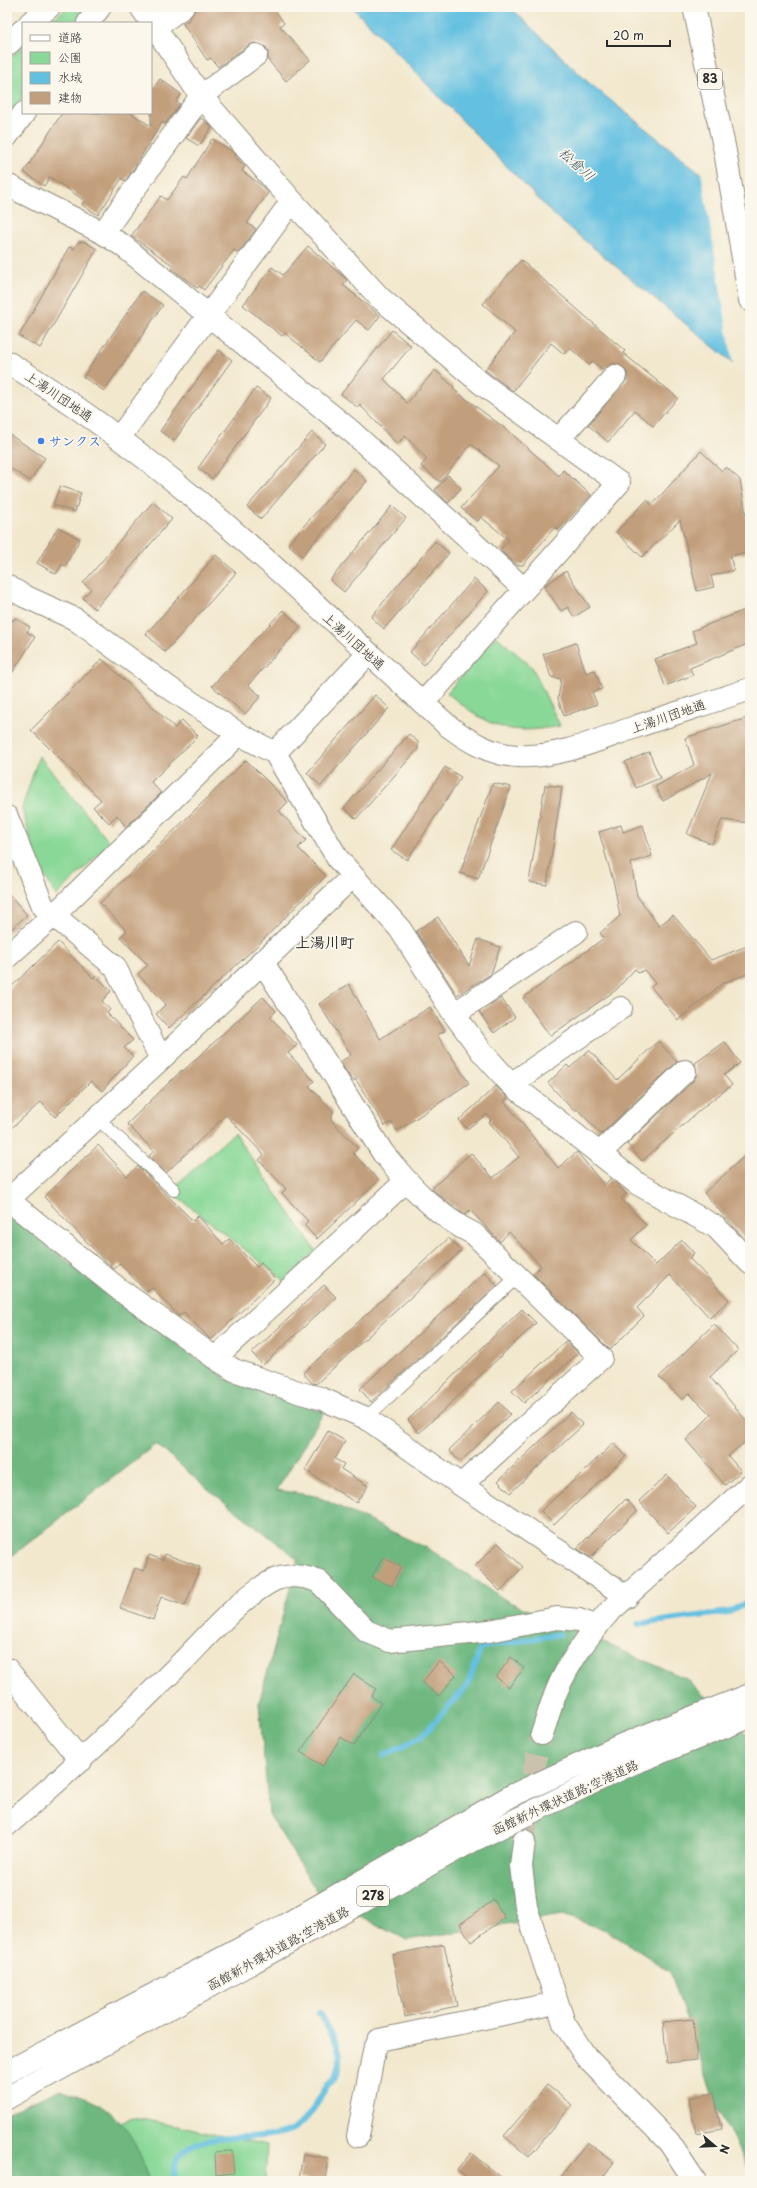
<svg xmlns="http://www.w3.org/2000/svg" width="757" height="2188" viewBox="0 0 757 2188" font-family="'Playpen Sans','Klee One',sans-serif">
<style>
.green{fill:#89d897;stroke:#5a8261}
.forest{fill:#6eb880;stroke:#4c7256}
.water{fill:#63c0e1;stroke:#477686}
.pier{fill:#f2e8ce}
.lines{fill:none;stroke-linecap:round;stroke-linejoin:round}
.stream{stroke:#63c0e1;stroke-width:6}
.building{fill:#c29f7c}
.street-tunnel{stroke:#cac2ad;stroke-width:22;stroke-dasharray:22 11;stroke-linecap:butt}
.lane-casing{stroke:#8e8a7c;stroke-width:14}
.street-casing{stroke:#8e8a7c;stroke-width:24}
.secondary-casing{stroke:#8e8a7c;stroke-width:24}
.primary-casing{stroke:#8e8a7c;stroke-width:24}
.highway-casing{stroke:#8e8a7c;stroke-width:24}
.lane{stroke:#fff;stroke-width:12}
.street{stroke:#fff;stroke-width:22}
.secondary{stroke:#fff;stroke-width:22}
.primary{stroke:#fff;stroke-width:22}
.highway{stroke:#fff;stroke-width:22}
.shop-dot{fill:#3f7fe0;stroke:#fbf7ec;stroke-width:1.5}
.labels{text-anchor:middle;stroke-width:3.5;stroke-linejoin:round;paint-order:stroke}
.shield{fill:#fbf7ec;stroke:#696865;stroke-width:1}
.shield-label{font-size:12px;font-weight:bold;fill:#2b2b2b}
.street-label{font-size:13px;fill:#2b2b2b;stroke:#fbf7ec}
.shop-label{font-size:13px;font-weight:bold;fill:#366cbe;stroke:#fbf7ec;text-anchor:start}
.water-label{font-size:14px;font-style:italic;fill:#3c5862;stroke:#fbf7ec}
.quarter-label{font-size:15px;font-weight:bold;fill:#2b2b2b;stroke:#fbf7ec}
</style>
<rect width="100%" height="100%" fill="#fbf7ec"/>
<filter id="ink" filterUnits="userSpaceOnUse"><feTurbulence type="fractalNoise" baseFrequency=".025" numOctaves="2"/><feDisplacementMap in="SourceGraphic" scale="8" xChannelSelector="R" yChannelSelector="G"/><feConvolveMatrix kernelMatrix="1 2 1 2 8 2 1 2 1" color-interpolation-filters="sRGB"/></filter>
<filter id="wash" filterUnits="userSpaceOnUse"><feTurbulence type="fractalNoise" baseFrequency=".012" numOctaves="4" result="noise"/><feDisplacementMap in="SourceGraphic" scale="16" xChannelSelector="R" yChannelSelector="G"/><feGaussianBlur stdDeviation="0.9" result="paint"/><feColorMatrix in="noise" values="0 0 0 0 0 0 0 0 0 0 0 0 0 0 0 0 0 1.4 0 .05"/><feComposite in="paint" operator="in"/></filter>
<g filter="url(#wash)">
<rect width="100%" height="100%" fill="#f2e8ce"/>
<path class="green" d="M68,7H89L77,23H48Z
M23,46V97L7,119V61Z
M496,636L532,667L560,726C504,736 490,727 447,693Z
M39,756L110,843L56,896L36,860L22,808Z
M234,1133L316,1251L285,1281L174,1194L175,1186Z
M132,2117L267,2145L265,2181H19Z"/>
<path class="forest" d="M7,1211L110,1296L212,1369L230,1381L324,1412L277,1490L316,1496L429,1549L507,1601L685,1678L750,1738V2171L716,2105L670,1971L606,1930L562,1915L407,1940L319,1895L269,1814L259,1703L298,1559L208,1489L156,1444L8,1559Z
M61,2089C75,2095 95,2100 106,2109C129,2127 143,2153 147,2181H7V2113Z"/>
<path class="water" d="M352,7H510L589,83L750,213V377L555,216Z"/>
<path class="pier" d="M701,171L750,210V379L733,365Z"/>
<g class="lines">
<path class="stream" d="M638,1624L729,1612L750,1601
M384,1756L422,1736L468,1685L481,1647L560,1634
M176,2181C173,2175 174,2169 176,2163C187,2127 256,2143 286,2132C307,2124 314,2108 324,2090C326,2085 331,2083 334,2079C350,2055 331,2034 319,2013"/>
</g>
<g id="blocks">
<path class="building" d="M199,7H273L284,23L280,26L310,60L286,81L268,60V53L266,47L255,43L249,45L218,67L211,58L207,60L183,24L190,19V18L195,10Z
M160,79L181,94L176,102L180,104L165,124L162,122L133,170L125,181L122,178L98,215L82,205L85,201L50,177L44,186L24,172L62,113H131L151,126V92Z
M201,118L212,127L199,146L186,138Z
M212,139L232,151L236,155L235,157L245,166L242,171L261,185L268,193L247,223L256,229L238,253L234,250L204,290L199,286L197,288L172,269L174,266L131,236L161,196L167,200L184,177L187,179Z
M78,242H85L97,249L40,348L19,336L69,247L74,249Z
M308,246L347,280L343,285L380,316L369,330L356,320L320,362L285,333L282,336L243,305L272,267L283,275Z
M521,260L625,351L623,353L678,398L653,426L635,410L608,442L588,425L627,379V372L618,364H611L603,370L593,361L589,365L570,348L564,354L551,343L513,391L485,370L515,332L483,304Z
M142,291L163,305L104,391L83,377Z
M392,330L411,346L384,379L407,403L435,370L454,387L453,389L511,433L559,476L563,470L591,495L558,530L555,527L523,565H517L500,550L509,540L481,517L477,522L461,508L499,466L471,444L440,482L421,466L427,459L405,436L397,444L360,405L358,408L341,394Z
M219,350L232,360L174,441L160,431Z
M256,388L271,398L212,479L198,468Z
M312,432L325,444L261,519L247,507Z
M7,433L45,458L30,481L7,466Z
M701,451L722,471L726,467L740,480L750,537V552L730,556L734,570L711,576L714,587L697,591L680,520L642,557L616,532L647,500L652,505Z
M354,469L367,481L302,556L288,544Z
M448,475L461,488L448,503L435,490Z
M60,486L81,493L75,512L53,505Z
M153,502L172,519L95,609L83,598L91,589L83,583Z
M392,506L406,518L344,592L330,580Z
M58,527L80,539L65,566L62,564L56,574L37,563Z
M435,541L449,553L384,629L371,617Z
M216,555L236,573L165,652L146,634Z
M566,571L590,607L574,617L568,607L561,611L544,586Z
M474,579L488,591L424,665L410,652Z
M750,608V643L690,668L693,675L665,686L655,659L697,643L692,631Z
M283,610L301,627L248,685L261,696L245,714L212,686Z
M7,616L13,621L15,618L30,627L27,632L35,637L7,681Z
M576,643L586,673L595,670L602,689L592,692L597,704L564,716L558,699L561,679L551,677L543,654Z
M102,659L175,728L182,720L198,736L151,782L161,793L126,827L117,815L109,823L93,807L101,800L31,730Z
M375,695L389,708L321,786L307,773Z
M750,717V823L722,820L712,844L687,834L712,773L663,801L655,787L694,765L685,738Z
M409,734L418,742V749L356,819L344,808Z
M649,752L660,778L636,788L625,762Z
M246,760L288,802L279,811L306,840L298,848L326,876L260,943L169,1028L156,1014L166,1004L138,974L148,965L120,937L127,931L100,903Z
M445,767L461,777L407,860L391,850Z
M493,783L511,787L478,879L460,873Z
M545,785L562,787L547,885L529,882Z
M621,825L623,832L643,825L652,856L631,863L637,896L659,926L673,915L711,960L750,945V973L723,983L678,1020L651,987L655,983L644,970L639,973L635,969L616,990L550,1036L523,998L604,938L600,933L620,916L614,884L599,832Z
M7,892L27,915L7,933Z
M438,917L469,966L478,939L500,947L491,974L457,995L416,931Z
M58,942L93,978L96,976L111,991L102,1001L110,1010L107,1013L133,1040L124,1048L133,1056L102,1091L91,1081L55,1117L41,1102L7,1132V991Z
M349,984L380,1039L430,1007L445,1031L437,1035L469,1083L397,1131L391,1122L385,1126L356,1080H352L340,1062L351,1055L319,1004Z
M263,997L276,1011L270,1017L297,1045L288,1053L314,1081L309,1086L333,1111L331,1120L358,1148L353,1153L379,1180L317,1239L304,1225L308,1221L282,1193L286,1189L259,1160L264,1155L226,1115L166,1173L149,1156L154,1151L127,1124L182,1070L183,1071Z
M501,998L515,1017L494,1033L479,1012Z
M658,1041L677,1062L601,1134L577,1109L574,1111L548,1083L567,1065L570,1068L589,1050L617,1080Z
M725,1042L740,1063L724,1075L732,1085L707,1104L642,1161L627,1144L694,1080L697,1074L695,1063Z
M496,1086L508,1098L504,1101L558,1168L577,1152L604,1185L611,1178L626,1194L621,1199L646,1225L631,1240L656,1265L682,1240L694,1253L689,1258L729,1300L710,1318L670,1275L637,1308L644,1316L610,1350L533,1274L541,1266L509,1232L500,1242L470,1210L465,1215L433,1190L432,1188L471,1153L493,1178L519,1157L489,1122L491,1120L487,1114L467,1129L459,1120Z
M98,1145L127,1176L138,1166L193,1221L198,1216L223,1244L229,1239L257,1267L261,1263L275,1279L211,1340L184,1312L179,1316L152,1288L147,1292L120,1264L114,1269L107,1263L44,1197Z
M750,1151V1245L704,1193Z
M449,1238L461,1251L316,1384L312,1383L303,1373Z
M485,1272L497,1286L371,1402L360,1389Z
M324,1285L336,1297L263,1365L252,1353Z
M522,1309L536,1323L419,1433L408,1420Z
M714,1324L738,1350L710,1377L750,1425V1438L728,1456L741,1471L725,1485L686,1440L711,1415L689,1393L683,1400L659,1377Z
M566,1341L578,1353L524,1403L512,1391Z
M499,1402L510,1414L460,1462L449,1450Z
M571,1412L583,1425L510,1493L498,1481Z
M328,1431L345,1441L335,1459L344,1464L341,1469L368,1486L356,1503L305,1470Z
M614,1443L626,1456L554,1525L541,1511Z
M667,1475L696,1507L668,1533L639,1501Z
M626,1499L637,1511L591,1557L579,1550L577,1548Z
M498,1543L523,1567L500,1591L475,1566Z
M165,1554L200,1567L185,1606L161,1597L153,1620L120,1608L135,1568L144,1571L149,1555L163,1560Z
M383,1557L401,1567L391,1586L372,1577Z
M511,1657L524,1668L509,1687L496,1677Z
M439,1661L456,1675L439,1696L422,1683Z
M354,1674L376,1689L371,1696L381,1703L354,1746L341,1737L323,1766L300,1752Z
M494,1900L505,1918L471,1942L460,1924Z
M444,1944L457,2006L405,2017L392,1955Z
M693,2019L697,2060L667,2063L663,2022Z
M547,2085L572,2105L529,2157L504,2136Z
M714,2093L721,2129L696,2134L689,2098Z
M587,2142L614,2162L600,2181H558Z
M232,2151L234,2173L216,2175L215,2152Z
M471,2153L477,2158L506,2181H470L457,2170Z
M303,2154L328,2158L325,2181L299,2179Z"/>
</g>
</g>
<g filter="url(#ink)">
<use href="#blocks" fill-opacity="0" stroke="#8e8a7c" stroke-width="1"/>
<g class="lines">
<path class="street-tunnel" d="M524,1841L530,1786L542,1734"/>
<g class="lane-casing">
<path id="lane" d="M97,1118L174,1190
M366,1418L517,1277"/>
</g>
<g class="street-casing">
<path id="street" d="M141,7L201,96L292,201L380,298L482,384L619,483L423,703
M30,23L49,7
M88,23L100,7
M155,27L183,7
M7,45L23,30
M7,136L24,113
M7,185L103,233L122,245L351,431L524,589
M103,233L201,96L256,55
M119,438L292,201
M559,439L615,376
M7,586L24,596L75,619L168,687L239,734L275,753L338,859L400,929L454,1014L482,1052L511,1084L638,1184L716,1227L750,1263
M275,753L368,654
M7,817L43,906L115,967L161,1059
M7,957L53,916L239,734
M262,961L383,1153C408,1184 438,1217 474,1234L601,1358L461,1485
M454,1014L576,932
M511,1084L621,1008
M599,1154L685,1071
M7,1199L120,1290L215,1358L234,1370L301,1393L320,1398L366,1418L461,1485L627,1597
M8,1200L161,1059L353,876
M215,1358L406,1181
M7,1669L81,1761
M542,1734C547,1719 551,1704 557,1690C569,1662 588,1636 608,1613L750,1485
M524,1841L521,1866L526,1907L564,2023L586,2057L669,2142L695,2181
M358,2136L374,2051L379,2040L546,2005"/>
</g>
<g class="secondary-casing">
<path id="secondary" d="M7,362C170,461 306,597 447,725C468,741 491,755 518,756C558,758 598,740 635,727C673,714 712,702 750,689
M7,1825C68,1774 125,1718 182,1662C207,1637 241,1597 272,1581C286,1574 304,1575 319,1582L366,1631L390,1641L489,1631L557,1618L579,1620L597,1627"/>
</g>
<g class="primary-casing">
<path id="primary" d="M694,7L725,151L750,300"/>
</g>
<g class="highway-casing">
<path id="highway" d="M7,2072L285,1925L511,1796L624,1744L750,1695
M7,2098L472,1841L629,1765L750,1717"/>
</g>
<use href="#lane" class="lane"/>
<use href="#street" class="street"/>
<use href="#secondary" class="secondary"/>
<use href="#primary" class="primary"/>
<use href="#highway" class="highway"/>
</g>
</g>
<circle class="shop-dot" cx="41" cy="441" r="4"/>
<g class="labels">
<g class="shield">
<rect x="698" y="69" width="24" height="20" rx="3"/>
<rect x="357" y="1886" width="32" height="20" rx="3"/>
</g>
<g class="shield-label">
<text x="710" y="83">83</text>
<text x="373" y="1900">278</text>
</g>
<g class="street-label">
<text transform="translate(59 396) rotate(34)" y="5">上湯川団地通</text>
<text transform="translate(354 641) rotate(42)" y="5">上湯川団地通</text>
<text transform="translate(668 716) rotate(-19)" y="5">上湯川団地通</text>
<text transform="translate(565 1797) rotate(-25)" y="5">函館新外環状道路;空港道路</text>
<text transform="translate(278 1948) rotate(-29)" y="5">函館新外環状道路;空港道路</text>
</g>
<g class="shop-label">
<text x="49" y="446">サンクス</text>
</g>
<g class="water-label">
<text transform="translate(577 164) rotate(42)" y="5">松倉川</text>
</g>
<g class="quarter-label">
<text x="325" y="948">上湯川町</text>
</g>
</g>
<rect width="757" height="2188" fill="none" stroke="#fbf7ec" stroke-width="24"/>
<rect x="22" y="22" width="130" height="92" fill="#fbf7ec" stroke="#a8a59f"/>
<rect x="30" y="35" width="20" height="6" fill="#ffffff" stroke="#a8a59f"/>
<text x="58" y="42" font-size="12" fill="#2b2b2b">道路</text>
<rect x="30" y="52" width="20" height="12" fill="#89d897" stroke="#a8a59f"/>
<text x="58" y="62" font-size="12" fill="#2b2b2b">公園</text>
<rect x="30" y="72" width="20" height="12" fill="#63c0e1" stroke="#a8a59f"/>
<text x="58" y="82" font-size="12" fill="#2b2b2b">水域</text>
<rect x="30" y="92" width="20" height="12" fill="#c29f7c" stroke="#a8a59f"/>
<text x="58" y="102" font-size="12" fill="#2b2b2b">建物</text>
<g transform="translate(715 2146) rotate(109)" stroke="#fbf7ec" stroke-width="3" paint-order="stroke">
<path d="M0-3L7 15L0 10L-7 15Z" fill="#2b2b2b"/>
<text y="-6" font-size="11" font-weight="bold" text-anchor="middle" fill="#2b2b2b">N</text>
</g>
<path d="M607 40v6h63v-6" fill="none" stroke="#2b2b2b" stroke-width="2"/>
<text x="613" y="40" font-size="12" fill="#2b2b2b" stroke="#fbf7ec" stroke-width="3" paint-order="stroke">20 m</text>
</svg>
